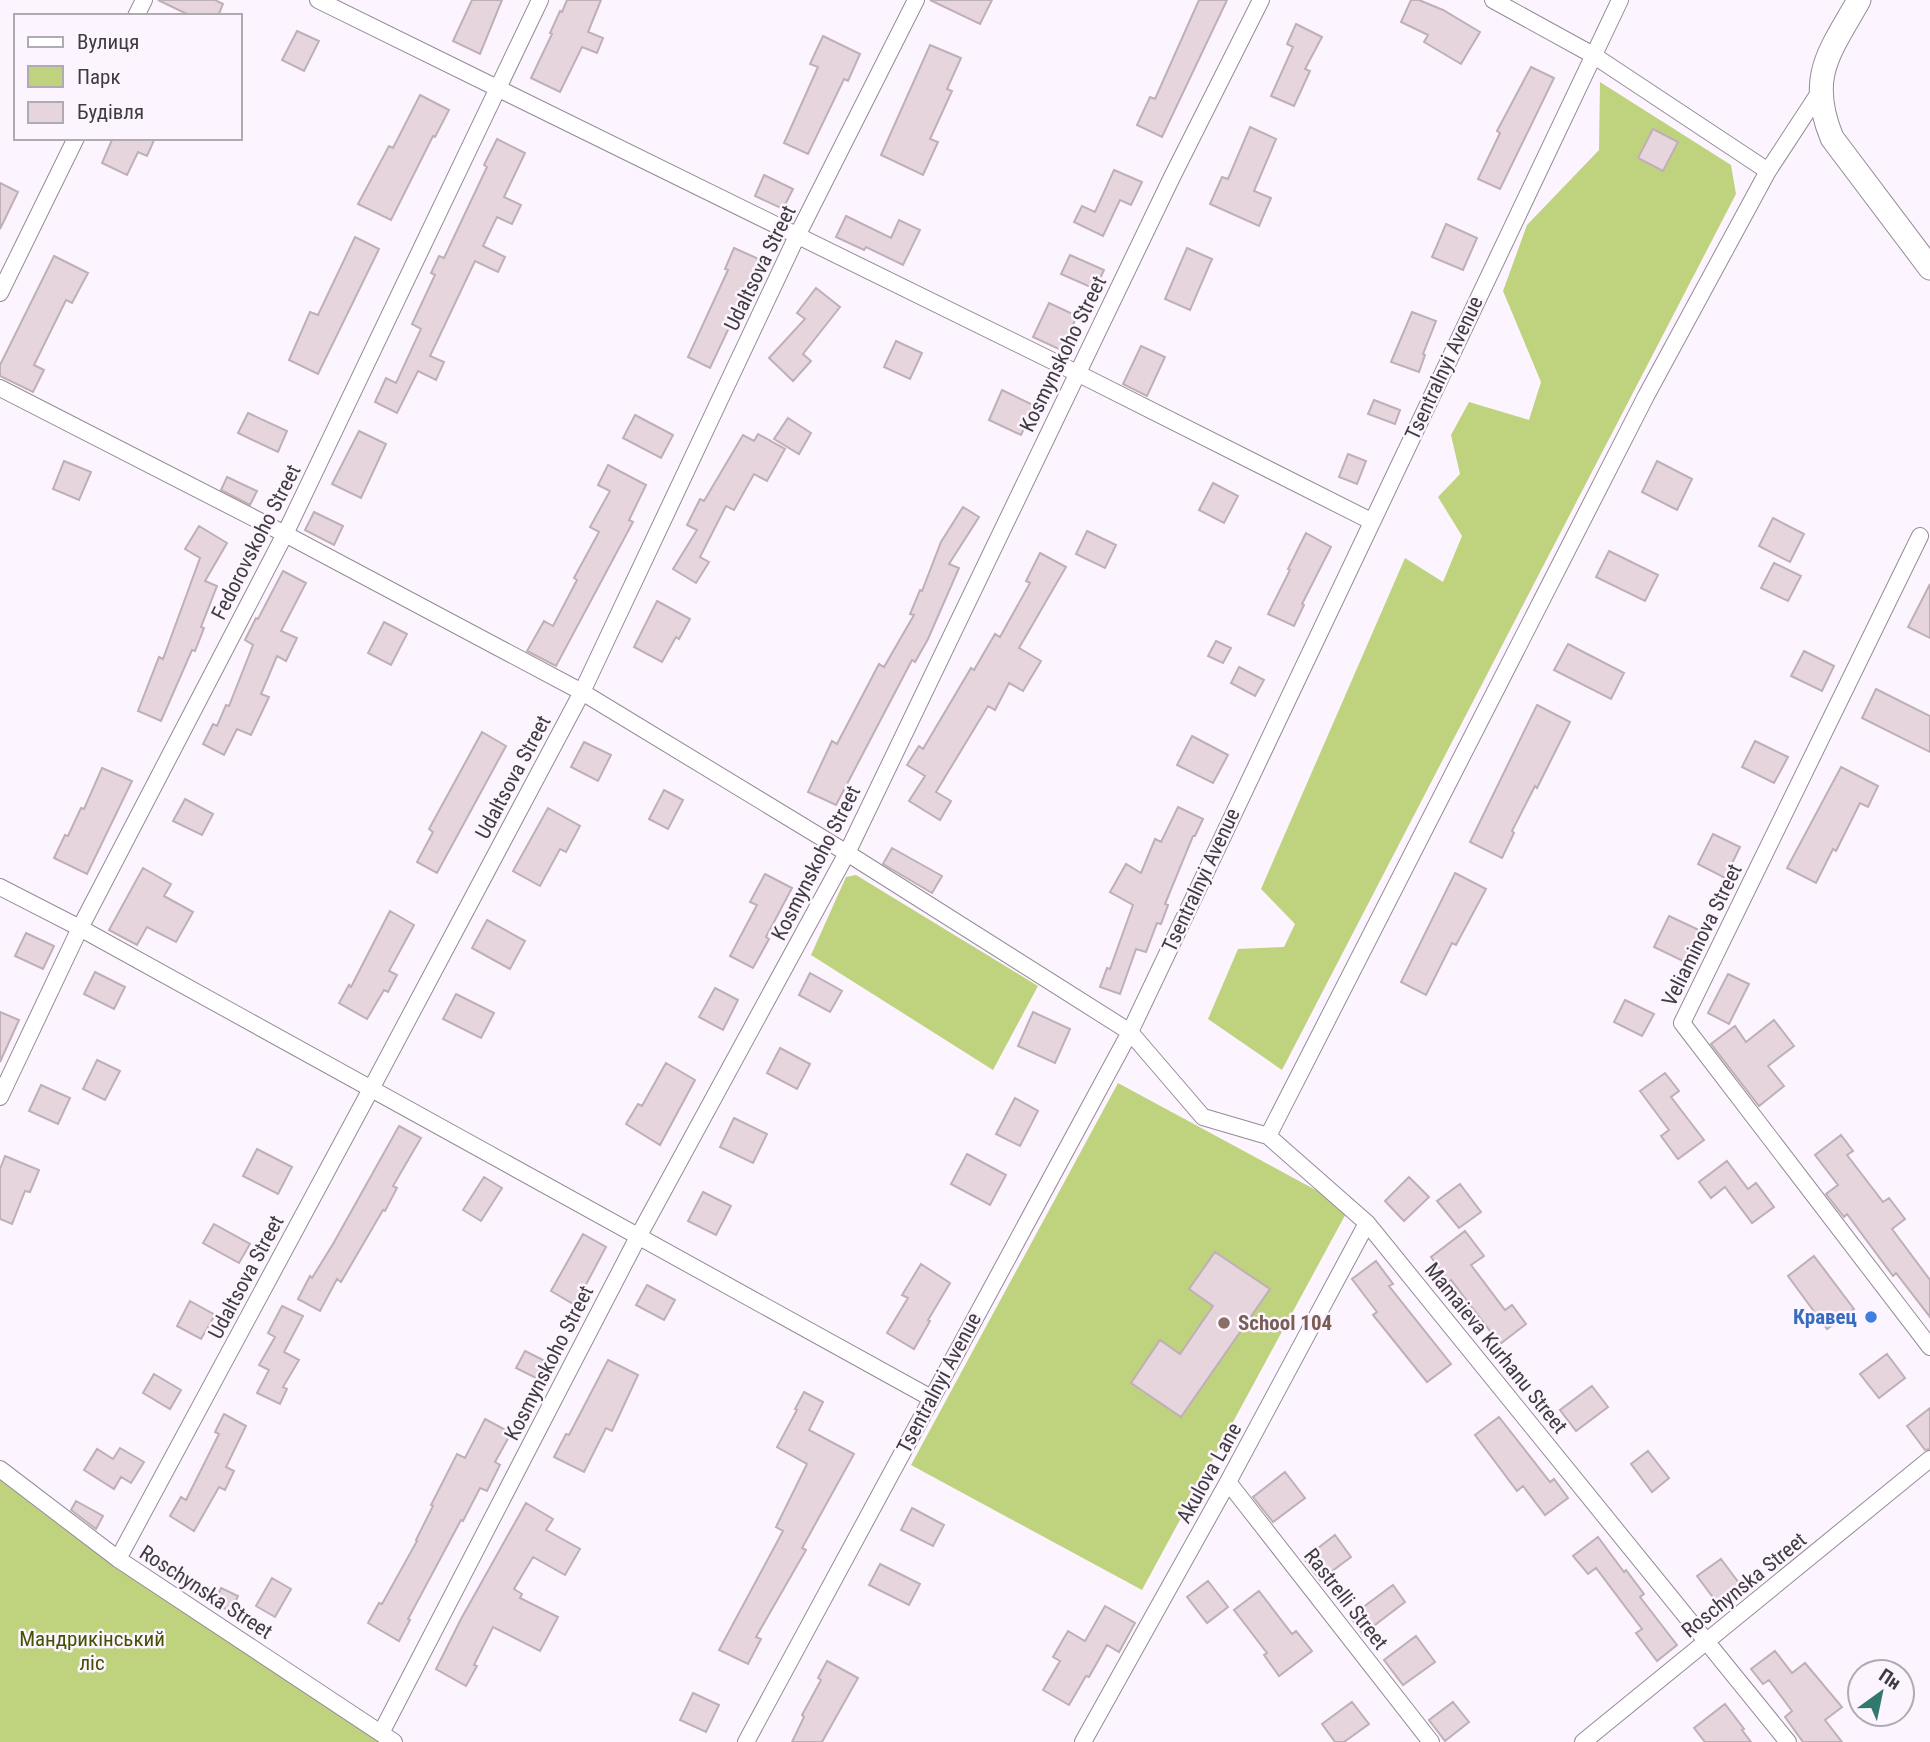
<svg xmlns="http://www.w3.org/2000/svg" width="1930" height="1742" viewBox="0 0 1930 1742" font-family="'Roboto Condensed',sans-serif">
<style>
.green{fill:#bfd37f}
.building{fill:#e6d5dc;stroke:#bfafb6;stroke-width:2}
.lines{fill:none;stroke-linecap:round;stroke-linejoin:round}
.minor-casing{stroke:#958b96;stroke-width:18}
.secondary-casing{stroke:#958b96;stroke-width:25}
.minor{stroke:#fff;stroke-width:16}
.secondary{stroke:#fff;stroke-width:23}
.shop-dot{fill:#3f7fe0;stroke:#fcf4fe;stroke-width:2.5}
.education-dot{fill:#8d6e63;stroke:#fcf4fe;stroke-width:2.5}
.labels{text-anchor:middle;stroke-width:5;stroke-linejoin:round;paint-order:stroke}
.street-label{font-size:21px;fill:#3f3b40;stroke:#fcf4fe}
.shop-label{font-size:21px;font-weight:bold;fill:#366cbe;stroke:#fcf4fe;text-anchor:end}
.education-label{font-size:21px;font-weight:bold;fill:#785e54;stroke:#fcf4fe;text-anchor:start}
.park-label{font-size:21px;fill:#445102;stroke:#fcf4fe}
</style>
<rect width="100%" height="100%" fill="#fcf4fe"/>
<path class="green" d="M1600,82L1731,165L1736,194L1282,1070L1208,1019L1238,949L1284,947L1295,924L1261,889L1405,558L1443,582L1462,536L1438,497L1460,474L1451,435L1469,402L1529,420L1541,382L1503,291L1527,225L1599,150Z
M856,875L1038,986L993,1070L811,955L846,877Z
M1118,1083L1349,1208L1142,1590L911,1465Z
M0,1469L394,1742H0Z"/>
<path class="building" d="M158,0H215L223,4L218,16H191Z
M472,0H502L480,54L453,41Z
M567,0H601L588,32L603,38L597,53L582,47L560,92L531,78L552,34L550,33L560,11L562,12Z
M930,0H992L980,24Z
M1199,0H1227L1162,137L1137,125L1150,97L1155,99Z
M1411,0H1419L1443,10L1480,32L1461,64L1424,42L1428,35L1401,22Z
M1296,24L1322,37L1305,69L1310,71L1294,106L1271,96L1293,47L1287,44Z
M297,31L319,41L304,71L282,60Z
M823,36L860,54L848,81L844,79L808,154L784,143L818,67L810,64Z
M930,45L961,58L947,89L952,91L930,139L938,142L923,175L881,155Z
M1531,67L1554,78L1500,189L1478,179L1500,133L1497,131Z
M420,95L449,110L435,137L433,136L391,220L358,204L389,146L393,148Z
M1250,127L1276,139L1254,191L1271,198L1259,226L1210,204L1222,177L1228,179Z
M1653,129L1678,142L1663,171L1638,158Z
M108,138H155L147,156L138,152L127,175L102,163L112,140Z
M497,139L525,153L504,197L521,205L512,224L497,217L483,246L505,257L498,272L475,261L430,356L444,362L436,380L418,371L397,413L375,402L386,378L396,383L421,329L412,324L435,275L431,273L439,256L444,258L487,167L484,165Z
M1114,170L1142,182L1131,205L1120,200L1103,236L1074,222L1082,206L1095,212Z
M764,175L793,189L783,209L755,196Z
M0,183L18,192L0,229Z
M846,216L891,238L899,220L920,230L903,265L866,247L864,250L836,237Z
M1446,224L1477,238L1463,270L1432,257Z
M355,237L379,249L318,374L289,360L310,312L318,315Z
M734,248L761,260L710,368L688,357L728,270L725,269Z
M1187,248L1212,259L1190,310L1165,299Z
M1070,255L1104,270L1095,289L1061,274Z
M54,256L88,273L72,303L66,300L34,365L44,370L33,392L0,376V365Z
M816,288L840,307L803,354L811,361L793,381L769,358L805,319L797,313Z
M1049,303L1077,316L1061,350L1033,337Z
M1412,312L1436,321L1423,354L1425,355L1419,372L1391,362Z
M896,341L922,353L910,379L884,367Z
M1141,346L1165,357L1147,396L1123,384Z
M1002,390L1035,406L1021,435L989,420Z
M1374,400L1400,410L1395,424L1368,414Z
M248,413L287,431L278,452L238,433Z
M635,415L673,435L661,458L623,438Z
M788,418L811,433L799,454L774,439Z
M359,431L386,444L361,498L332,484Z
M758,434L785,449L767,481L754,474L734,510L726,506L700,557L709,562L696,583L673,569L697,530L687,525L700,499L704,501L743,435L754,441Z
M1348,454L1366,461L1357,484L1339,477Z
M64,461L91,472L79,500L53,489Z
M1657,461L1692,479L1677,510L1642,492Z
M608,465L646,485L629,520L633,522L556,666L527,651L544,621L553,626L577,580L574,578L599,532L590,527L610,491L598,485Z
M227,477L257,491L250,505L221,490Z
M1213,483L1238,496L1224,523L1199,510Z
M963,507L979,517L949,564L959,568L928,639L915,662L912,660L836,805L808,792L832,741L837,744L879,664L884,667L914,615L910,614L920,590L922,591L941,542Z
M314,512L343,526L334,545L305,530Z
M1773,518L1804,534L1790,562L1759,546Z
M199,526L227,543L205,581L217,586L201,627L204,628L195,651L192,650L161,721L138,711L159,657L163,659L200,558L185,549Z
M1087,531L1116,545L1105,568L1076,554Z
M1306,533L1331,547L1302,604L1304,605L1294,626L1268,614L1290,570L1288,569Z
M1609,551L1658,575L1645,601L1596,577Z
M1040,553L1066,567L1019,648L1041,661L1023,691L1009,683L995,710L988,706L936,792L951,801L940,820L909,801L925,776L907,765L919,746L923,749L971,668L974,670L995,634L1000,637L1030,583L1026,581Z
M1774,563L1801,576L1788,601L1761,588Z
M283,571L306,583L281,631L297,638L286,661L277,656L261,694L269,697L251,735L237,729L224,755L203,744L213,724L217,726L226,705L229,706L253,645L245,640L256,618L258,619Z
M1930,584V638L1908,627Z
M657,601L690,619L679,639L676,637L662,662L634,647Z
M384,622L407,634L391,665L368,653Z
M1216,641L1231,648L1223,663L1208,656Z
M1568,644L1624,673L1611,699L1554,670Z
M1804,651L1834,666L1822,691L1791,676Z
M1239,667L1264,680L1255,696L1231,683Z
M1876,689L1930,716V752L1862,718Z
M1537,705L1570,722L1537,788L1535,786L1512,831L1514,833L1502,858L1470,842Z
M482,732L506,746L437,873L417,862L433,832L429,829Z
M1192,736L1228,755L1213,783L1177,765Z
M1755,741L1788,757L1774,783L1742,767Z
M584,742L611,755L598,781L571,767Z
M1841,767L1878,786L1868,807L1860,803L1836,851L1833,849L1816,883L1787,868Z
M102,768L132,781L87,874L54,858L65,835L68,836L81,808L84,809Z
M664,790L683,800L668,829L649,819Z
M185,799L213,814L202,835L173,821Z
M1178,807L1203,819L1195,836H1193L1165,904L1168,905L1161,924L1157,923L1146,952L1136,949L1120,994L1100,987L1107,968L1110,969L1133,905L1110,892L1126,864L1141,873L1155,839L1161,842Z
M548,808L580,826L566,852L560,849L540,886L513,871Z
M1713,834L1740,847L1725,878L1698,864Z
M892,848L942,876L932,893L883,864Z
M143,868L171,884L164,896L193,912L176,942L147,927L137,945L109,930Z
M1455,873L1486,889L1456,945L1452,943L1426,995L1401,982Z
M765,874L792,888L766,937L769,939L753,968L730,956L757,905L750,902Z
M390,911L414,925L389,971L397,975L388,992L384,990L367,1019L339,1003L349,985L351,987Z
M1669,916L1701,931L1685,962L1654,947Z
M487,920L525,941L510,969L472,948Z
M26,933L54,946L43,969L15,956Z
M95,972L125,987L114,1009L84,994Z
M810,973L842,991L830,1012L799,995Z
M1728,974L1749,984L1729,1024L1708,1013Z
M715,988L738,1000L723,1030L699,1017Z
M456,994L494,1013L481,1038L443,1019Z
M1625,1000L1654,1014L1642,1036L1614,1022Z
M0,1012L19,1020L0,1062Z
M1033,1012L1070,1029L1055,1063L1018,1046Z
M1774,1020L1794,1046L1768,1066L1784,1086L1759,1106L1711,1044L1735,1026L1746,1042Z
M780,1048L810,1064L797,1089L767,1073Z
M97,1060L120,1071L105,1100L83,1089Z
M666,1063L695,1080L660,1145L626,1124L638,1104L642,1106Z
M1665,1073L1679,1091L1671,1097L1704,1140L1678,1159L1661,1136L1669,1130L1640,1091Z
M41,1085L70,1098L58,1124L29,1111Z
M1015,1098L1038,1111L1020,1146L996,1134Z
M734,1118L767,1134L753,1163L720,1147Z
M399,1126L421,1138L393,1186L397,1188L385,1211L383,1210L341,1282L337,1279L320,1311L298,1299L310,1276L312,1278L333,1244Z
M1841,1135L1853,1151L1847,1155L1883,1202L1889,1198L1905,1219L1892,1229L1930,1280V1317L1896,1273L1893,1276L1847,1214L1844,1217L1826,1194L1838,1185L1815,1155Z
M257,1149L292,1167L278,1194L243,1176Z
M967,1154L1006,1175L990,1205L951,1184Z
M5,1156L39,1170L30,1192L25,1191L12,1224L0,1219V1169Z
M1727,1161L1748,1189L1756,1183L1774,1207L1752,1223L1725,1187L1711,1198L1699,1182Z
M484,1177L502,1188L481,1221L463,1210Z
M1409,1177L1429,1197L1404,1221L1385,1201Z
M1460,1184L1481,1212L1459,1228L1437,1201Z
M703,1192L731,1206L716,1235L688,1221Z
M214,1224L250,1244L239,1263L203,1243Z
M1465,1231L1484,1256L1471,1265L1505,1310L1512,1305L1526,1324L1500,1344L1451,1280L1449,1282L1431,1257Z
M583,1234L606,1247L575,1305L551,1291Z
M1215,1252L1270,1289L1181,1417L1131,1383L1160,1340L1180,1354L1213,1306L1189,1289Z
M1814,1256L1854,1309L1827,1329L1788,1276Z
M1376,1261L1393,1284L1389,1286L1451,1364L1427,1382L1373,1315L1377,1312L1352,1279Z
M921,1264L950,1283L928,1320L930,1321L914,1349L887,1333L908,1298L902,1295Z
M647,1285L675,1300L664,1320L636,1305Z
M190,1301L215,1315L201,1339L177,1326Z
M282,1306L303,1316L284,1352L299,1360L283,1387L287,1389L280,1404L257,1393L269,1370L259,1365L275,1337L268,1333Z
M525,1351L549,1363L540,1380L516,1368Z
M1887,1354L1905,1378L1879,1398L1860,1374Z
M608,1360L638,1375L612,1431L606,1428L584,1472L554,1457L566,1434L569,1435Z
M154,1374L181,1390L170,1409L143,1393Z
M1592,1386L1608,1407L1576,1431L1560,1410Z
M804,1392L823,1402L809,1430L854,1454L802,1548L806,1550L756,1637L761,1639L748,1664L719,1650L783,1531L776,1527L807,1464L777,1447L797,1410L795,1409Z
M1930,1408V1449L1925,1450L1907,1426Z
M224,1414L246,1426L226,1467L234,1471L225,1490L219,1487L194,1531L170,1516L181,1497L186,1500L219,1434L215,1432Z
M1499,1417L1550,1482L1554,1479L1568,1498L1545,1515L1523,1486L1517,1491L1475,1435Z
M485,1419L511,1433L495,1462L500,1465L487,1491L480,1488L463,1521L461,1520L408,1619L410,1620L399,1641L368,1623L379,1603L382,1604L417,1541L416,1540L433,1506L431,1505L457,1454L465,1458Z
M120,1448L144,1462L131,1483L121,1477L114,1489L84,1470L97,1449L113,1459Z
M1648,1451L1669,1478L1652,1492L1631,1464Z
M1285,1472L1305,1498L1273,1522L1253,1497Z
M76,1501L103,1516L96,1529L71,1510Z
M526,1503L553,1519L546,1530L580,1549L565,1575L533,1557L514,1589L522,1594L520,1598L558,1617L540,1651L493,1627L474,1665L477,1666L466,1686L436,1669L461,1619Z
M912,1508L944,1525L933,1546L901,1530Z
M1335,1535L1351,1557L1320,1580L1304,1559Z
M1598,1537L1624,1572L1626,1570L1644,1594L1640,1597L1677,1645L1657,1661L1636,1633L1642,1629L1596,1568L1588,1574L1573,1556Z
M1721,1559L1742,1587L1718,1604L1697,1576Z
M880,1564L920,1584L909,1605L869,1585Z
M272,1578L291,1589L275,1617L256,1606Z
M1208,1581L1228,1607L1207,1623L1187,1597Z
M1393,1585L1405,1602L1363,1634L1350,1617Z
M221,1588L238,1596L231,1611L214,1604Z
M1259,1591L1292,1634L1296,1631L1312,1651L1279,1676L1264,1655L1267,1653L1234,1610Z
M1105,1606L1135,1623L1119,1652L1107,1645L1089,1677L1086,1676L1069,1705L1043,1690L1060,1661L1053,1657L1068,1631L1085,1641Z
M1416,1636L1435,1662L1403,1685L1384,1660Z
M1775,1651L1792,1673L1805,1663L1842,1707L1825,1720L1842,1742H1803L1785,1717L1792,1711L1769,1680L1763,1684L1751,1669Z
M827,1661L858,1678L822,1742H792L804,1717L802,1715L821,1680L818,1678Z
M693,1693L719,1705L706,1732L680,1720Z
M1352,1702L1369,1724L1344,1742H1335L1322,1724Z
M1453,1702L1469,1722L1445,1741L1429,1720Z
M1725,1704L1744,1729L1742,1730L1751,1742H1705L1694,1728Z"/>
<g class="lines">
<g class="minor-casing">
<path id="minor" d="M318,0L1077,373L1371,521
M1493,0L1593,55L1768,171
M136,16L144,0
M0,293L76,138
M0,388L285,534L582,692L847,853L1130,1032L1203,1117L1268,1136L1367,1223L1788,1742
M1920,536L1682,1023L1930,1347
M0,887L80,928L931,1398
M0,1097L80,928L285,534L540,0
M1268,1136L1646,396L1768,171L1819,93
M0,1469L118,1559L394,1742
M1228,1482L1431,1742
M118,1559L371,1089L582,692L797,236L916,0
M381,1733L638,1237L847,853L1172,177L1261,0
M746,1742L1130,1032L1620,0
M1083,1742L1228,1482L1367,1223
M1583,1742L1930,1459"/>
</g>
<g class="secondary-casing">
<path id="secondary" d="M1859,0C1829,53 1807,77 1832,138L1930,268"/>
</g>
<use href="#minor" class="minor"/>
<use href="#secondary" class="secondary"/>
</g>
<circle class="shop-dot" cx="1871" cy="1317" r="7"/>
<circle class="education-dot" cx="1224" cy="1323" r="7"/>
<g class="labels">
<g class="street-label">
<text transform="translate(760 268) rotate(-64)" y="7">Udaltsova Street</text>
<text transform="translate(1063 354) rotate(-64)" y="7">Kosmynskoho Street</text>
<text transform="translate(1444 368) rotate(-65)" y="7">Tsentralnyi Avenue</text>
<text transform="translate(256 542) rotate(-63)" y="7">Fedorovskoho Street</text>
<text transform="translate(513 777) rotate(-62)" y="7">Udaltsova Street</text>
<text transform="translate(816 863) rotate(-63)" y="7">Kosmynskoho Street</text>
<text transform="translate(1201 880) rotate(-65)" y="7">Tsentralnyi Avenue</text>
<text transform="translate(1702 935) rotate(-64)" y="7">Veliaminova Street</text>
<text transform="translate(246 1277) rotate(-62)" y="7">Udaltsova Street</text>
<text transform="translate(1496 1348) rotate(51)" y="7">Mamaieva Kurhanu Street</text>
<text transform="translate(549 1363) rotate(-63)" y="7">Kosmynskoho Street</text>
<text transform="translate(939 1383) rotate(-62)" y="7">Tsentralnyi Avenue</text>
<text transform="translate(1209 1473) rotate(-61)" y="7">Akulova Lane</text>
<text transform="translate(1744 1585) rotate(-39)" y="7">Roschynska Street</text>
<text transform="translate(206 1592) rotate(33)" y="7">Roschynska Street</text>
<text transform="translate(1346 1599) rotate(52)" y="7">Rastrelli Street</text>
</g>
<g class="shop-label">
<text x="1857" y="1324">Кравец</text>
</g>
<g class="education-label">
<text x="1238" y="1330">School 104</text>
</g>
<g class="park-label">
<text x="92" y="1646">Мандрикінський<tspan x="92" dy="24">ліс</tspan></text>
</g>
</g>
<rect x="14" y="14" width="228" height="126" fill="#fcf4fe" stroke="#b0aab2" stroke-width="2"/>
<rect x="28" y="37" width="35" height="10" fill="#ffffff" stroke="#b0aab2" stroke-width="2"/>
<text x="77" y="49" font-size="21" fill="#3f3b40">Вулиця</text>
<rect x="28" y="66" width="35" height="21" fill="#bfd37f" stroke="#b0aab2" stroke-width="2"/>
<text x="77" y="84" font-size="21" fill="#3f3b40">Парк</text>
<rect x="28" y="102" width="35" height="21" fill="#e6d5dc" stroke="#b0aab2" stroke-width="2"/>
<text x="77" y="119" font-size="21" fill="#3f3b40">Будівля</text>
<g transform="translate(1881 1693) rotate(33)"><circle r="33" fill="#fcf4fe" stroke="#b0aab2" stroke-width="2"/>
<path d="M0-5L12 26L0 18L-12 26Z" fill="#31786e"/>
<text y="-10" font-size="19" font-weight="bold" text-anchor="middle" fill="#3f3b40">Пн</text>
</g>
</svg>
